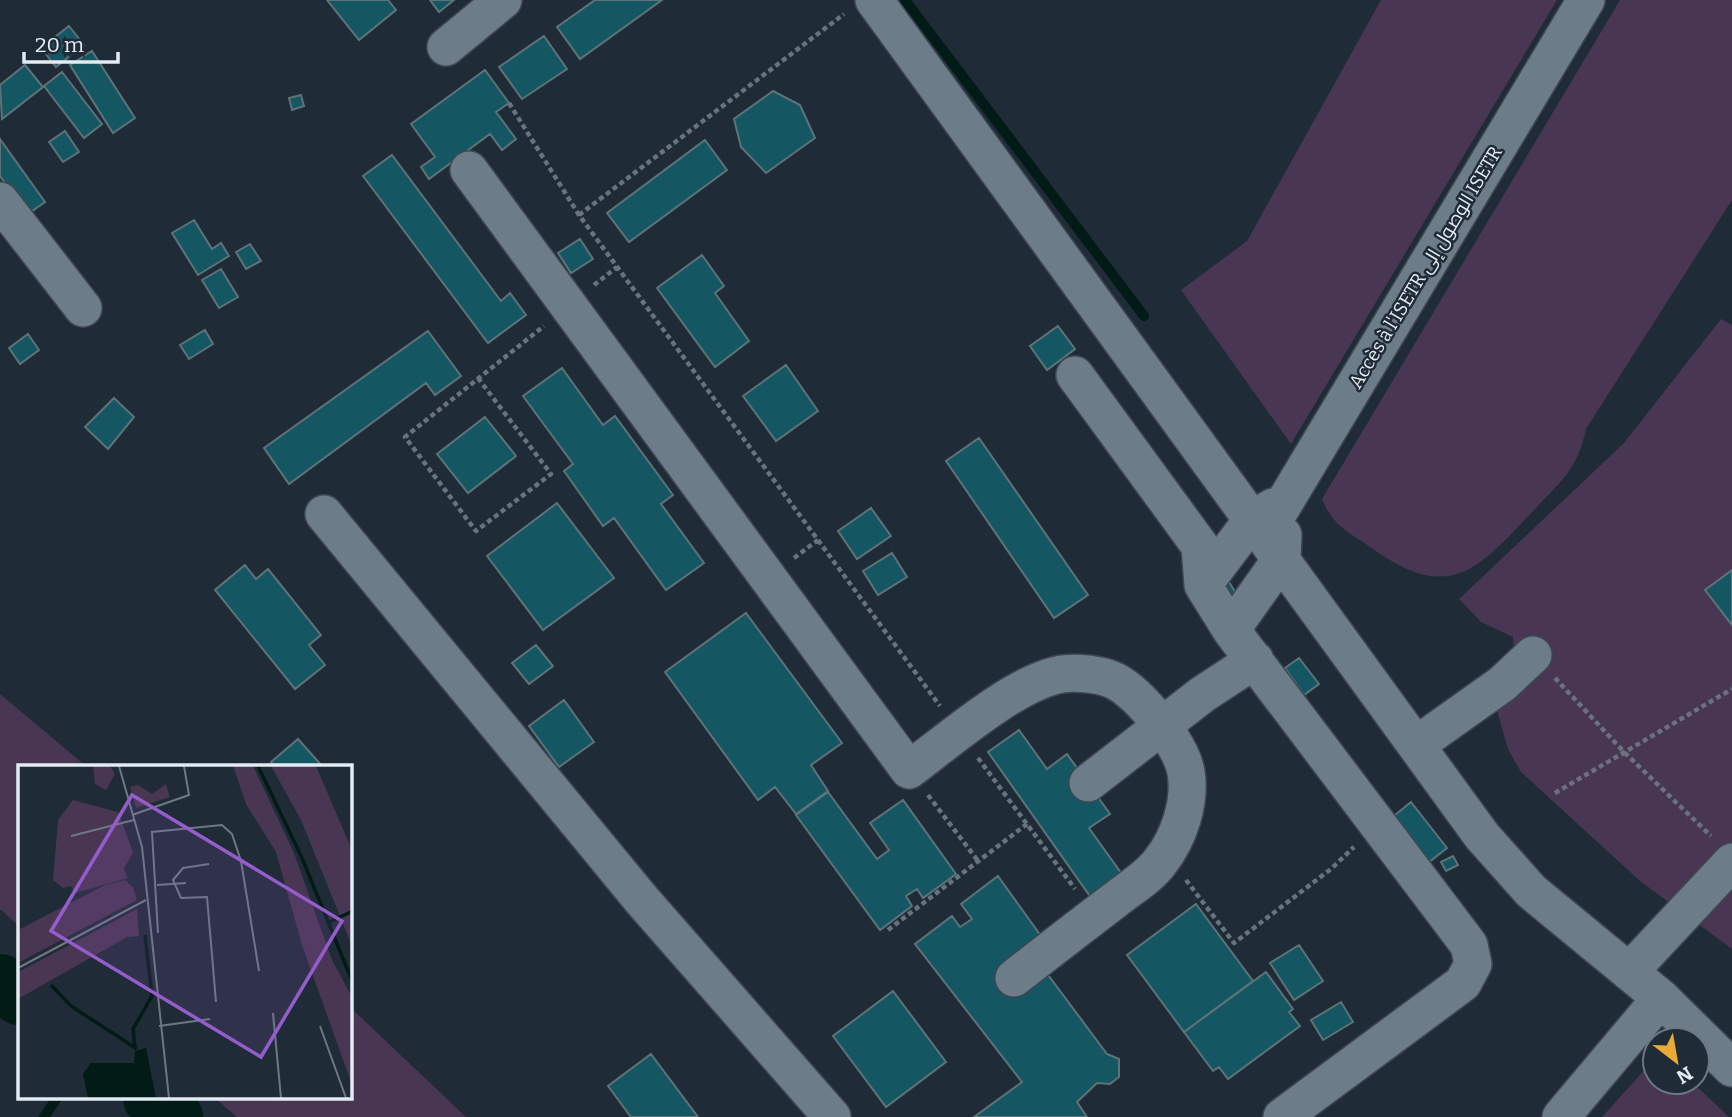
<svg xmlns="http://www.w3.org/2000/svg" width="1732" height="1117" viewBox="0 0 1732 1117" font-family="Bitter,Cairo,serif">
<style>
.green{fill:#493652}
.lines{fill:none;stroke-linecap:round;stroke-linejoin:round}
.stream{stroke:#021b16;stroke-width:10}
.river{stroke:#021b16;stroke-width:56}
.building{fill:#145763;stroke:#5d7377;stroke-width:2}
.minor-casing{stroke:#3d4751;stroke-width:40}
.path{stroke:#69737d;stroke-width:4.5;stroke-dasharray:5 3.5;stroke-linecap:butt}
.minor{stroke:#6d7c89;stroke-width:37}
.labels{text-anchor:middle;stroke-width:5;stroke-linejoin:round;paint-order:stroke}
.street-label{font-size:19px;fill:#e3ebf3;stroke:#1f2b36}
.inset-river{fill:none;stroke:#021b16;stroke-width:3.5}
.inset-road{fill:none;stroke:#6d7882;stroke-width:2}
.view{fill:#955ccc;fill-opacity:0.15;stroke:#955ccc;stroke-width:3.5}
.inset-edge{fill:none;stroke:#e3ebf3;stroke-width:3.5}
</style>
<rect width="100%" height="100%" fill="#1f2b36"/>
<path class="green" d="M1381,0H1557L1291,444L1181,290L1247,241Z
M1620,0H1732V200L1586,429C1577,470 1562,480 1535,509C1477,570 1451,605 1370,547C1346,530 1333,526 1322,499Z
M1721,319L1732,325V949L1640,881L1521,772L1508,749L1496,707L1515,669L1513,637L1481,622L1459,599L1624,443Z
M0,694L87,767H19V926L0,909Z
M350,1007L466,1117H237L215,1098H350Z
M1655,1058V1082H1692L1729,1117H1602Z"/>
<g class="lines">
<path class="stream" d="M905,0L1144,316
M44,1117L57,1098"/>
<path class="river" d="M0,982L19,997
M151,1098L175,1117"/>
</g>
<path class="building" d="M327,0H388L396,10L359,40Z
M430,0H454L439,12Z
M595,0H662L580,59L557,27Z
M69,26L84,45L56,67L41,48Z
M544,36L567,69L522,99L499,67Z
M92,51L135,118L113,133L70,65Z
M25,65L43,87L2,119L0,85Z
M485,70L509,103L496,112L516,139L502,150L490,134L429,179L421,167L435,157L411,124Z
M62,72L102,124L84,138L44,86Z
M773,91L800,105L815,138L766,173L741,147L734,119Z
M301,95L304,106L292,110L289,98Z
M65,131L79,152L63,162L49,142Z
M0,139L45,202L28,214L0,176Z
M705,140L727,170L629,242L607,213Z
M392,155L501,301L510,293L526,315L488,343L363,176Z
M194,220L212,249L221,243L229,256L198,275L172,233Z
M580,239L593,259L571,273L558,253Z
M250,244L261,261L246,269L236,252Z
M702,255L724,286L715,293L749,341L715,367L657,288Z
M221,269L238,297L219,308L202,280Z
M1058,326L1075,349L1047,370L1030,346Z
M205,330L213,344L189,359L180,345Z
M428,331L461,376L435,395L426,383L289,484L264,448Z
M28,334L39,350L20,364L9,348Z
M786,365L818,411L776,441L743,396Z
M562,368L603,425L615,416L673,495L661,504L704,563L666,590L614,518L603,526L564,471L573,464L523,396Z
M114,398L134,417L108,449L85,427Z
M485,417L516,456L468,493L437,454Z
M979,438L1088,595L1054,618L946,461Z
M557,503L614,578L543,630L487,556Z
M871,508L891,536L857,559L838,531Z
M892,553L907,577L878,595L863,571Z
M245,565L256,579L268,569L321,635L309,645L325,665L295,689L215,590Z
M1732,570V625L1705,590Z
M1229,582L1237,595L1218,607L1210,595Z
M746,613L842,743L811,765L828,791L796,814L775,787L758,800L665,672Z
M536,645L553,666L529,684L512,663Z
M1299,658L1319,684L1304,695L1285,668Z
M564,700L594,742L559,767L529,726Z
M1019,730L1047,769L1067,754L1110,814L1089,828L1124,877L1092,899L988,752Z
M298,739L323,767H276L271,762Z
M828,792L877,859L889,850L870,823L903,800L956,874L923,898L917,889L906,896L912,906L880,930L796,815Z
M1411,802L1447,848L1419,870L1383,825Z
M1453,856L1458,865L1446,871L1441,862Z
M998,876L1051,950L1037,960L1107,1054L1119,1059V1077L1110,1084L1097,1083L1077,1102L1087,1117H974L1022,1082L915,944L952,916L960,927L972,919L961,904Z
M1196,904L1253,981L1184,1032L1127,955Z
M1299,945L1323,981L1294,1000L1270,963Z
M1266,972L1293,1009L1289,1012L1300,1026L1228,1079L1219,1067L1213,1071L1184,1032Z
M893,991L946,1062L886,1107L833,1036Z
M1341,1002L1353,1022L1323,1040L1311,1020Z
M651,1054L698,1117H631L608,1086Z"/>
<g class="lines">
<g class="minor-casing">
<path id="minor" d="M874,0L1482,836L1531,891L1661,998L1732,1068
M446,47L503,0
M469,170L909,770C948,741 1015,682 1062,674C1077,672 1101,674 1115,681C1140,694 1181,744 1186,772C1191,802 1179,838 1160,862C1149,877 1130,888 1115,900C1081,926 1047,952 1014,978
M0,201L83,308
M1075,375L1200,546L1203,585L1231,630L1469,945L1473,964L1463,983L1282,1117
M324,514L641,899L832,1117
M1265,535L1586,0
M1203,585L1253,519L1273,507
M1231,630L1282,558L1283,535
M1416,745L1502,684L1533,655
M1088,783L1203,694L1255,660
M1629,972L1732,862
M1561,1117L1661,998"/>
</g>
<path class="path" d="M509,103L579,215L940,706
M579,215L844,14
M594,285L617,267
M478,378L551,474L476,531L405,437L544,326
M794,558L818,540
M1555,678L1624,752L1711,836
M978,758L1075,889
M1555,793L1732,689
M928,795L978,861
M1186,880L1234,943L1331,869L1354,847
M888,930L1027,824"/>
<use href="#minor" class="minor"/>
</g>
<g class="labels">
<g class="street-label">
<text transform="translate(1425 267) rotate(-59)" y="7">Accès à l'ISETR الوصول إلى ISETR</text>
</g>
</g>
<g transform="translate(18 765)">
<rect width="334" height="334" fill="#1f2b36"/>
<path d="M75,1H92L97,9L88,25L77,19ZM215,1H235L276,88L314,195L334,232V320L284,180L258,87L228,39ZM253,1H298L334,85V181L283,55ZM148,19L152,32L118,43L112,22L120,20L134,29ZM55,35L100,47L115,87L106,104L110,113L57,128L53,121L45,123L35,115L40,55ZM107,115L115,122L119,135L0,198V165L87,120ZM119,144L121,171L109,172L0,234V207Z" fill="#493652"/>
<path d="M128,283L138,333H70L65,309L73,298H116L117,286Z" fill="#021b16"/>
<path class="inset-river" d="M240,1L284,93L335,218M309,158L335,146M33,220L53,241L119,284M117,283L115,264L134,231L127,170"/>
<path class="inset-road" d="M101,1L124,82L151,333M114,50L171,30L166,1M53,71L116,55M191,99L165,103L155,115L163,133L189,132L198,237M139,120L168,118M140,168L134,67L204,60L214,69L223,96L241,206M0,203L128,135M255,248L263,333M141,261L192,254M302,261L328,333"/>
<path class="view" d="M114,30L324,156L243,292L33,166Z"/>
<rect width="334" height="334" class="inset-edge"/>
</g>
<g transform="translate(1676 1061) rotate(149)"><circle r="33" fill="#1f2b36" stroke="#6d7882" stroke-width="2"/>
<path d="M0-5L12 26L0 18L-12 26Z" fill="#eaaa38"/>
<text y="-10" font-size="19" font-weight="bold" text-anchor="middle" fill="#e3ebf3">N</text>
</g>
<path d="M24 52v10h94v-10" fill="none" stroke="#e3ebf3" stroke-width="3.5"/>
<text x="35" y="52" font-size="21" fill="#e3ebf3" stroke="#1f2b36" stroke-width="5" paint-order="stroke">20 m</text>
</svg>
